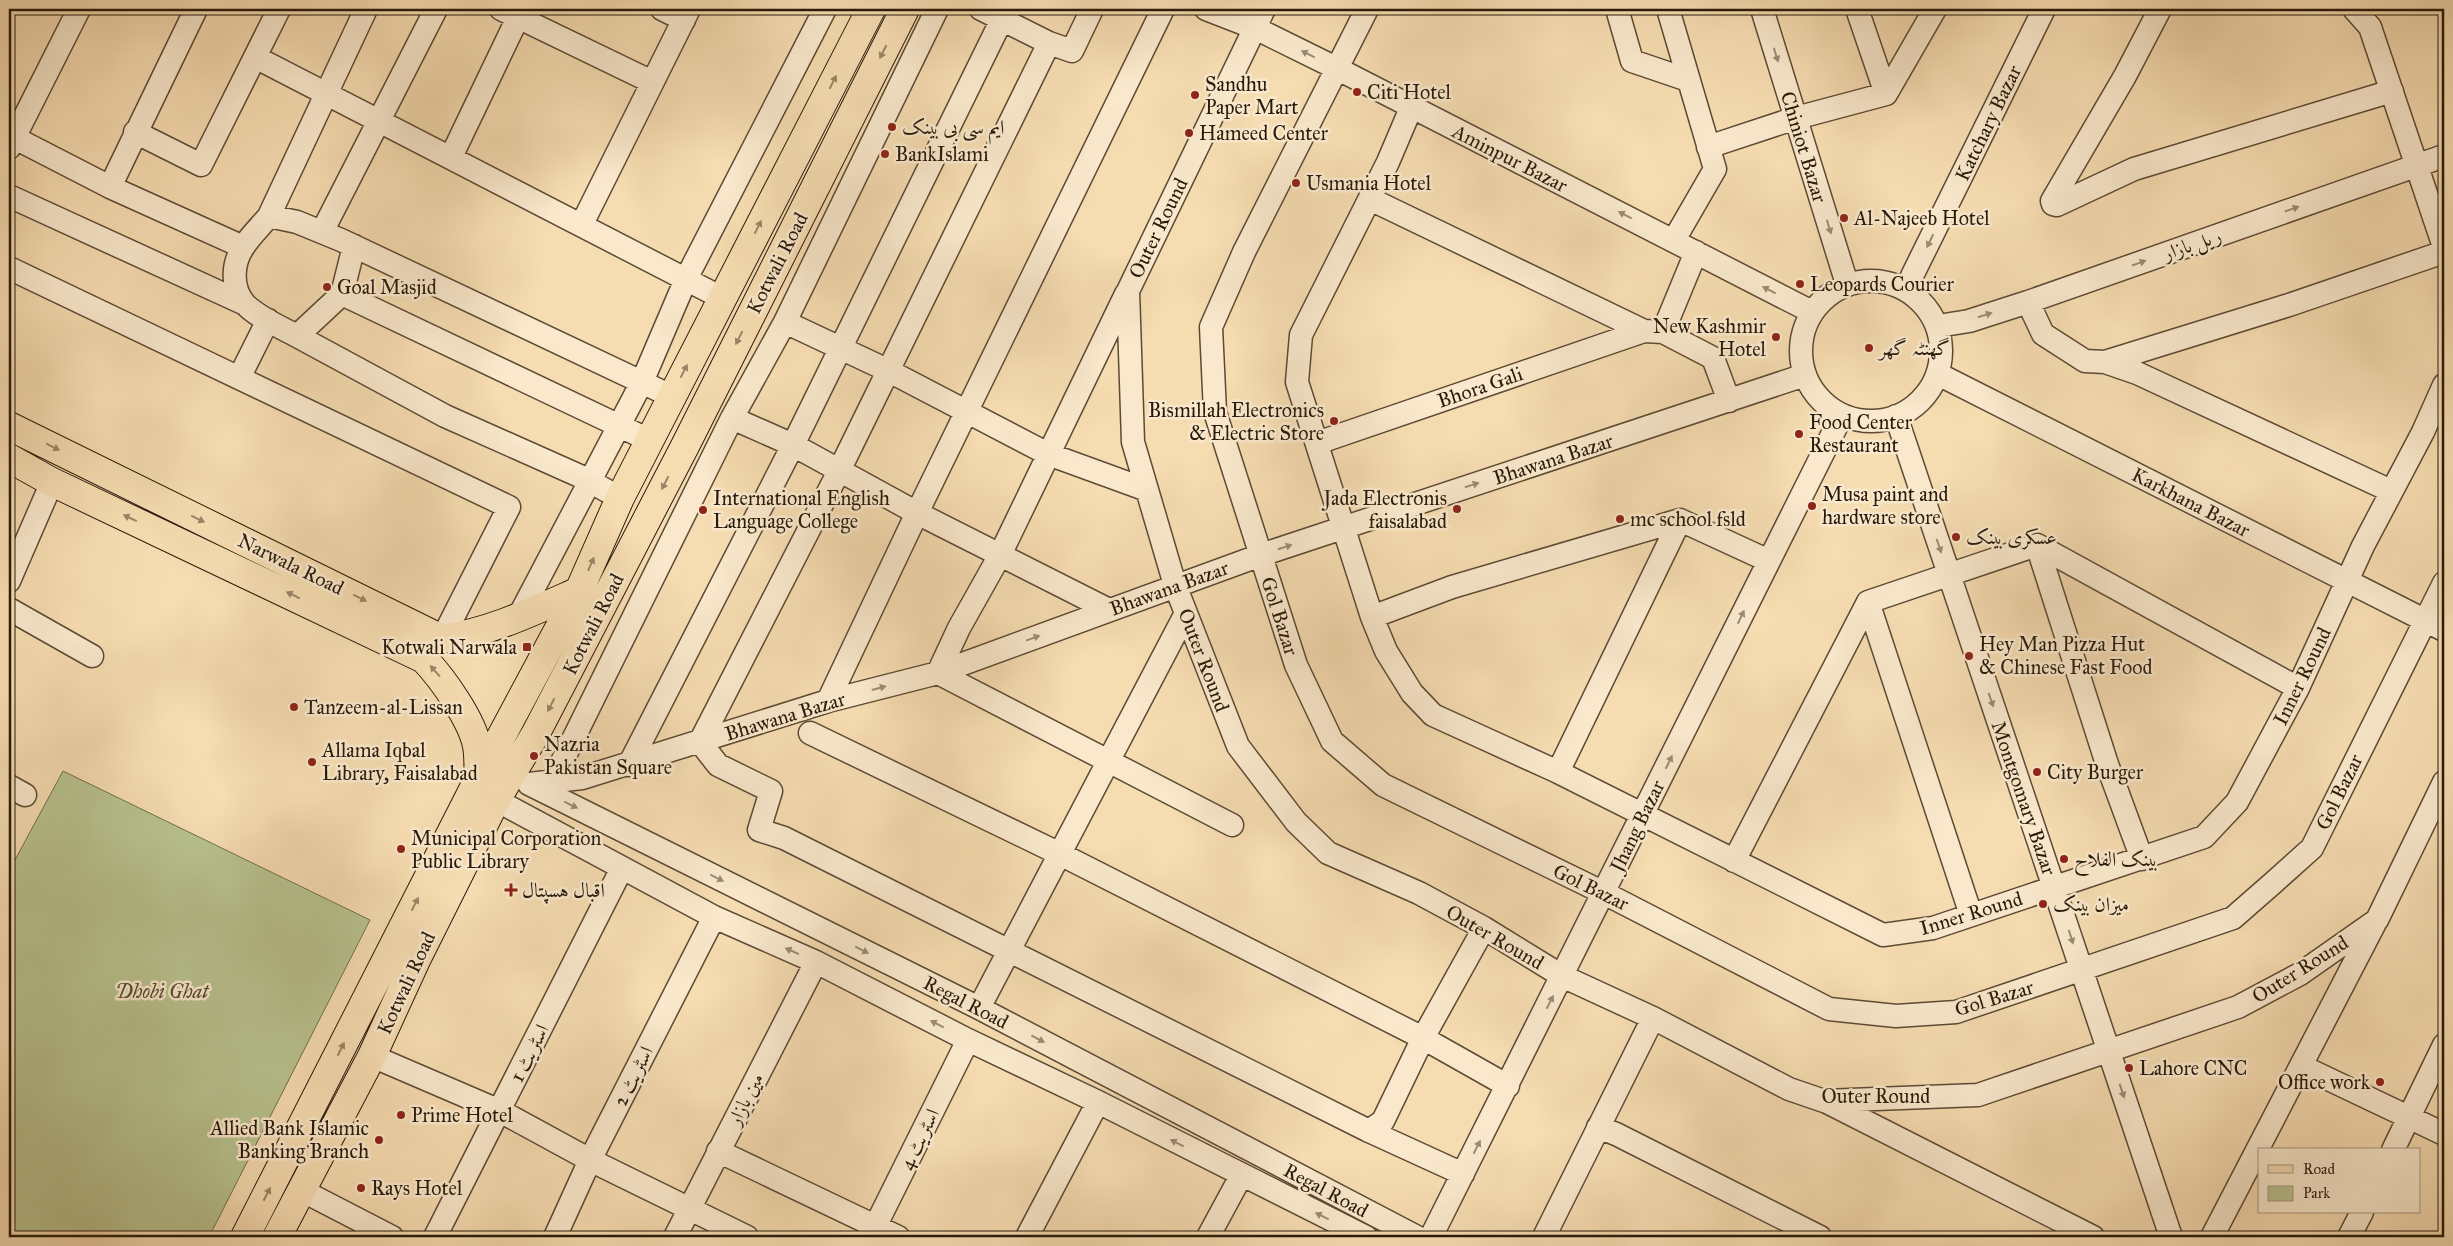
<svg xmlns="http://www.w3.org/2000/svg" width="2453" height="1246" viewBox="0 0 2453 1246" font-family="'IM FELL Great Primer',Amiri,serif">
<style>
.green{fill:#b8c28f;stroke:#706e4c}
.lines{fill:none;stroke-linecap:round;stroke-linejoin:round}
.minor-casing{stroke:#5c4a34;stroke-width:25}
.major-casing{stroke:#281a0a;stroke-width:30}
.minor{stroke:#f9e8cc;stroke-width:22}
.major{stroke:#f6dcb1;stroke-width:28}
.oneway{fill:#998566}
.oneway2{fill:#9b8b75}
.poi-dot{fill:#8f2418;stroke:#f9e8cc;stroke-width:2}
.labels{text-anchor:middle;stroke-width:5;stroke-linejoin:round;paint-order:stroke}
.poi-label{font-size:20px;fill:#281a0a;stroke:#f9e8cc;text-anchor:start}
.street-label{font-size:20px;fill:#281a0a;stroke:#f9e8cc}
.park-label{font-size:20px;font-style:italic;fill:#534c32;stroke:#f9e8cc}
</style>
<rect width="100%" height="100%" fill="#f6dcb1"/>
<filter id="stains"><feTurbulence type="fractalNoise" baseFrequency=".004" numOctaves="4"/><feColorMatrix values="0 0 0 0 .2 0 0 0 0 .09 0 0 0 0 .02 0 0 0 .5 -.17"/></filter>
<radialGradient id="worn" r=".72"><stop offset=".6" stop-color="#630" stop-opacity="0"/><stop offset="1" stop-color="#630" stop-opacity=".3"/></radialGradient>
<path class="green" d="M63,771L370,920L209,1237H9V871Z"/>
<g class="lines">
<g class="minor-casing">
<path id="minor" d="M501,9L652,82
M662,9L684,20
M981,9L1049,43L1072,51L1092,9
M1206,9L1255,28L1338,69L1812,312
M1264,9L1128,291L1133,442L1175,585L1238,746L1296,822L1328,853L1419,893L1484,928L1562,976L1653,1018L1789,1089L1824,1101L1978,1095L2238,1007L2300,974L2377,920L2444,782
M1367,9L1244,252L1211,327L1215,412L1296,665L1332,741L1383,785L1604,893L1829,1009L1896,1016L1956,1012L2233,918L2273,883L2312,848L2444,583
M1617,9L1632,61L1688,80
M1668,9L1715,169L1674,240
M1762,9L1847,284
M1857,9L1886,94
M2160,9L2125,76L2052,201L2053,204L2057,205L2134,169L2392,91
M2354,9L2370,27L2444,247
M1049,43L839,471L700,742L718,765L771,791L759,830L784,838L1369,1131L1463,1174
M255,57L722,298
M1411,108L1388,162L1301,335L1297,382L1372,617L1386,651L1412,693L1433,715L1558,772L1883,935L1933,928L2204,837L2237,802L2298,688L2363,546L2423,432L2444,385
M135,132L201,165L279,9
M9,135L110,187L243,247
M1708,147L1796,118L1886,94L1935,9
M9,148L79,9
M451,157L522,9
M110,187L196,9
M9,196L245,304
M1370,199L1644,331L1663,332L1713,358L1729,401
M269,216L366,9
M582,224L689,9
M322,232L436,9
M9,268L509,507L442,639
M1801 351a70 70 0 1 1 140 0a70 70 0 1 1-140 0Z
M342,294L354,246
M1126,294L1000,555L959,628L938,673L1232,825
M1913,294L1912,276L2044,9
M2028,302L2043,334L2085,361L2105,362L2137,373L2391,491
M785,322L887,370L1048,454L1147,490
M1938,326L1969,321L2028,302L2444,156
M1663,332L1696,252
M297,336L445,416L582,477L620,498
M2105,362L2289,305L2444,252
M1938,374L2444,630
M239,378L268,320
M1896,416L2171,1237
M732,418L793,445L917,513L1109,610
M649,440L342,294L297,336C282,328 255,316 244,303C231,287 232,263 244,246C251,235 261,226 269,216L297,222L341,240L671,396
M1317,443L1644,331
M2037,545L2107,764L2142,859
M9,581L52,482
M1868,602L1971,915
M9,609L92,656
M1372,617L1452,587L1680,520L1769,561
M518,618L642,382L686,279L825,9
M828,701L917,513L1163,9
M810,733L1060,854L1423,1038L1508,1086
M629,765L793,445L1002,19
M1558,772L1680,520
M552,782L732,418L785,322L937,9
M529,784L582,778L828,701L938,673L1261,555L1805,375
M529,784L979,1008L1417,1237
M9,786L25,795
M496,800L714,917L816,962L968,1040L1098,1102L1366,1237
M1734,861L1868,602L2037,545L2298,688
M979,1008L1186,613
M372,1056L500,1111L590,1160L747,1237
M2301,1066L2444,1134
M1825,1101L2093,1237
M1598,1127L1616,1134L1820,1237
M1369,1131L1383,1121L1423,1038L1484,928
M2393,1150L2444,1045
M718,1151L898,1237
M301,1190L392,1237
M435,1237L622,868
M555,1237L590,1160L714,917
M675,1237L816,962
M870,1237L968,1040
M1027,1237L1098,1102
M1208,1237L1241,1176
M1431,1237L1842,415
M1544,1237L1653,1018
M2212,1237L2375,923
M2349,1237L2362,1212"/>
</g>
<g class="major-casing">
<path id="major" d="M9,426L442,639C491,632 534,611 579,591
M9,458L52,482L424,659C443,679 472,720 477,746C479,756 478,768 479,778
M245,1237L479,778L579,591L620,498L871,9
M277,1237L372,1056L417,958L496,800L536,733L685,446L905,9"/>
</g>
<use href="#minor" class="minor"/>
<use href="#major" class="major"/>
</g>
<defs><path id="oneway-solid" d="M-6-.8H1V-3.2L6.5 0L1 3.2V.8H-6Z" transform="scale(1.25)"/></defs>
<g class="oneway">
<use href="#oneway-solid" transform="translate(883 52) rotate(117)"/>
<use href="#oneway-solid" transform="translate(833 82) rotate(-63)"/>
<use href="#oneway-solid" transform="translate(758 227) rotate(-63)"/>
<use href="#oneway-solid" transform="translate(739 338) rotate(117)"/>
<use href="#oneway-solid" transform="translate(684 371) rotate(-63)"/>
<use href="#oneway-solid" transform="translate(53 447) rotate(26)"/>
<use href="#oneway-solid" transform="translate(665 483) rotate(117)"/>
<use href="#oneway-solid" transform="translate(130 518) rotate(-155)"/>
<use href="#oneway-solid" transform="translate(198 519) rotate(26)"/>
<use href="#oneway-solid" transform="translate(591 564) rotate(-66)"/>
<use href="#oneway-solid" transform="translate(293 595) rotate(-154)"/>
<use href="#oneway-solid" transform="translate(360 598) rotate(26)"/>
<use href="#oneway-solid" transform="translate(435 671) rotate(-131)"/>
<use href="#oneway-solid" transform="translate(551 705) rotate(117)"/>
<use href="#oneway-solid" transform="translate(415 904) rotate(-63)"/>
<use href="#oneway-solid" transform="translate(341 1049) rotate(-63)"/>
<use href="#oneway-solid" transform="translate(267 1194) rotate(-63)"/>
</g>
<g class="oneway2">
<use href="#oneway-solid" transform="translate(1308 54) rotate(-154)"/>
<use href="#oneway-solid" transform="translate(1776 55) rotate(73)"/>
<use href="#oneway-solid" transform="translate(2292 209) rotate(-19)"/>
<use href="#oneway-solid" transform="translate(1625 215) rotate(-153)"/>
<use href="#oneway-solid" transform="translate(1829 227) rotate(73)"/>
<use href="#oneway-solid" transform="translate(1930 241) rotate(116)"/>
<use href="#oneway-solid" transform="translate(2139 263) rotate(-19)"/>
<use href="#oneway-solid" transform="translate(1769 290) rotate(-153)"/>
<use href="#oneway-solid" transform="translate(1985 315) rotate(-17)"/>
<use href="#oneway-solid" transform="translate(1472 485) rotate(-18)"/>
<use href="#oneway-solid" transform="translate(1939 546) rotate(71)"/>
<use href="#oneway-solid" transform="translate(1285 547) rotate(-18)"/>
<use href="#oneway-solid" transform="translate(1741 617) rotate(-64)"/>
<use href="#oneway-solid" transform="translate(1033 638) rotate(-20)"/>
<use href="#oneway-solid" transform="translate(879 688) rotate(-15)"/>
<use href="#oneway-solid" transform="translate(1991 700) rotate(71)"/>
<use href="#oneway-solid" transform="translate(1669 762) rotate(-64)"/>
<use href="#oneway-solid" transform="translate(571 805) rotate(26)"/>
<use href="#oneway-solid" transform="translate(717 878) rotate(26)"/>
<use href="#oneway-solid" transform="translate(2071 937) rotate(72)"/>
<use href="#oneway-solid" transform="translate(862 950) rotate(26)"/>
<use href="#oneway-solid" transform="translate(792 951) rotate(-156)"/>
<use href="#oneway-solid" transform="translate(1550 1002) rotate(-63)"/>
<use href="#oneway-solid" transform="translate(937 1024) rotate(-153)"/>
<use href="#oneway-solid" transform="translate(1038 1039) rotate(28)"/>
<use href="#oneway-solid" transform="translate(2122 1091) rotate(71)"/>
<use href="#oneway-solid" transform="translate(1177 1143) rotate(-153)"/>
<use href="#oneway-solid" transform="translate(1477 1147) rotate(-63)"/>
<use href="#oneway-solid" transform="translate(1322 1216) rotate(-154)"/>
</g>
<g class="poi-dot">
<circle cx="1357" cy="92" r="5"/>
<circle cx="1195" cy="95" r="5"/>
<circle cx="892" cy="127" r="5"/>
<circle cx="1189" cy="133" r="5"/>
<circle cx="885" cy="154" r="5"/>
<circle cx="1296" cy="183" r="5"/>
<circle cx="1844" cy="218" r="5"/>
<circle cx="1800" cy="284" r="5"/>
<circle cx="327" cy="287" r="5"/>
<circle cx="1776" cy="337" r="5"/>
<circle cx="1869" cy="348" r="5"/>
<circle cx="1334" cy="421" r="5"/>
<circle cx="1799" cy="434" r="5"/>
<circle cx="1812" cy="506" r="5"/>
<circle cx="1457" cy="509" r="5"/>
<circle cx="703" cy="510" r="5"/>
<circle cx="1620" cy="519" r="5"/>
<circle cx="1956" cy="537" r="5"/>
<rect x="522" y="642" width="10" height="10" rx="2.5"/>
<circle cx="1969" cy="656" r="5"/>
<circle cx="294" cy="707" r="5"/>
<circle cx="534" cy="756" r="5"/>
<circle cx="312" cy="762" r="5"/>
<circle cx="2037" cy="772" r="5"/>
<circle cx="401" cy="849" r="5"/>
<circle cx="2064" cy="859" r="5"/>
<path d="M508.5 882.5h5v5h5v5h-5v5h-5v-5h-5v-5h5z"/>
<circle cx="2043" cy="904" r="5"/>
<circle cx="2129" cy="1068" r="5"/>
<circle cx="2380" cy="1082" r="5"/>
<circle cx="401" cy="1115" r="5"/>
<circle cx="379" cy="1140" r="5"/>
<circle cx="361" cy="1188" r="5"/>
</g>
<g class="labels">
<g class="poi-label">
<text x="1205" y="91">Sandhu<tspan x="1205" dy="23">Paper Mart</tspan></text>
<text x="1367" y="99">Citi Hotel</text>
<text x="902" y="134">ایم سی بی بینک</text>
<text x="1199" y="140">Hameed Center</text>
<text x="895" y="161">BankIslami</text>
<text x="1306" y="190">Usmania Hotel</text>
<text x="1854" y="225">Al-Najeeb Hotel</text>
<text x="1810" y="291">Leopards Courier</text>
<text x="337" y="294">Goal Masjid</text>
<text x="1766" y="333" text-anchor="end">New Kashmir<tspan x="1766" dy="23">Hotel</tspan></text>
<text x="1879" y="355">گھنٹہ گھر</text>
<text x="1324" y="417" text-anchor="end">Bismillah Electronics<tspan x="1324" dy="23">&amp; Electric Store</tspan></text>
<text x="1809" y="429">Food Center<tspan x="1809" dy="23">Restaurant</tspan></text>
<text x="1822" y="501">Musa paint and<tspan x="1822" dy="23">hardware store</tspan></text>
<text x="713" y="505">International English<tspan x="713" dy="23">Language College</tspan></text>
<text x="1447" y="505" text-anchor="end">Jada Electronis<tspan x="1447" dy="23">faisalabad</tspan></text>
<text x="1630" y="526">mc school fsld</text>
<text x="1966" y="544">عسکری بینک</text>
<text x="1979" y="651">Hey Man Pizza Hut<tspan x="1979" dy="23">&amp; Chinese Fast Food</tspan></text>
<text x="517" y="654" text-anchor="end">Kotwali Narwala</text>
<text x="304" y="714">Tanzeem-al-Lissan</text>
<text x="544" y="751">Nazria<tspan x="544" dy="23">Pakistan Square</tspan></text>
<text x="322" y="757">Allama Iqbal<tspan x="322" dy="23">Library, Faisalabad</tspan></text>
<text x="2047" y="779">City Burger</text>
<text x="411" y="845">Municipal Corporation<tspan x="411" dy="23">Public Library</tspan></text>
<text x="2074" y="866">بینک الفلاح</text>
<text x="522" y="897">اقبال ہسپتال</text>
<text x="2053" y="911">میزان بینک</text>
<text x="2139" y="1075">Lahore CNC</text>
<text x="2370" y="1089" text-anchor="end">Office work</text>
<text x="411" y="1122">Prime Hotel</text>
<text x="369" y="1135" text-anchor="end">Allied Bank Islamic<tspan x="369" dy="23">Banking Branch</tspan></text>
<text x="371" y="1195">Rays Hotel</text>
</g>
<g class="street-label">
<text transform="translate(1988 123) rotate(-64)" y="7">Katchary Bazar</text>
<text transform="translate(1804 147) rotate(73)" y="7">Chiniot Bazar</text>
<text transform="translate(1510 158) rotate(27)" y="7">Aminpur Bazar</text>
<text transform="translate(1158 228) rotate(-64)" y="7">Outer Round</text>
<text transform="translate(2192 244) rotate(-19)" y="7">ریل بازار</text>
<text transform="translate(777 263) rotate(-63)" y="7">Kotwali Road</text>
<text transform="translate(1480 387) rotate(-19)" y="7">Bhora Gali</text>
<text transform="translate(1553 459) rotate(-18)" y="7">Bhawana Bazar</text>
<text transform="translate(2191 502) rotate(27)" y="7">Karkhana Bazar</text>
<text transform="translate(291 564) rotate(26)" y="7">Narwala Road</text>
<text transform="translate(1169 588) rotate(-20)" y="7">Bhawana Bazar</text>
<text transform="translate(1280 616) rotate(72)" y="7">Gol Bazar</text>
<text transform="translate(593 624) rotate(-63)" y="7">Kotwali Road</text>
<text transform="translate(1204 660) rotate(69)" y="7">Outer Round</text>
<text transform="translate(2302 676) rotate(-64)" y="7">Inner Round</text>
<text transform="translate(785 716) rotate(-17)" y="7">Bhawana Bazar</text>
<text transform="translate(2339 792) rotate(-64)" y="7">Gol Bazar</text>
<text transform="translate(2024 798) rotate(71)" y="7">Montgomary Bazar</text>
<text transform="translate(1637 826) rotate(-64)" y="7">Jhang Bazar</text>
<text transform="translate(1591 887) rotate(26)" y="7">Gol Bazar</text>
<text transform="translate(1971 913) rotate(-17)" y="7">Inner Round</text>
<text transform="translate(1495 937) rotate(30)" y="7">Outer Round</text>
<text transform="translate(2300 969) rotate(-32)" y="7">Outer Round</text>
<text transform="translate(406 983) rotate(-65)" y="7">Kotwali Road</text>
<text transform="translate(1994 998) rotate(-17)" y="7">Gol Bazar</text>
<text transform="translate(966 1002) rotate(27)" y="7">Regal Road</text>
<text transform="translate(529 1053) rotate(-63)" y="7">اسٹریٹ 1</text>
<text transform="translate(633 1076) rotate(-63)" y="7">اسٹریٹ 2</text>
<text x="1876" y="1103">Outer Round</text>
<text transform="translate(745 1099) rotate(-63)" y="7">مین بازار</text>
<text transform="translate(919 1139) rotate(-64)" y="7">اسٹریٹ 4</text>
<text transform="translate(1326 1190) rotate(28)" y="7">Regal Road</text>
</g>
<g class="park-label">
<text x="162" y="998">Dhobi Ghat</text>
</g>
</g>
<rect width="2453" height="1246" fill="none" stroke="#f6dcb1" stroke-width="30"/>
<rect x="10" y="10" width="2433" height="1226" fill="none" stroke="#281a0a" stroke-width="2.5"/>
<rect x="15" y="15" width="2423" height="1216" fill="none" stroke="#281a0a"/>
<rect x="2258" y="1148" width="162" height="65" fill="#f9e8cc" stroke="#a5967e"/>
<rect x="2268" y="1165" width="25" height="8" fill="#f6dcb1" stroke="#a5967e"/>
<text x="2303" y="1174" font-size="15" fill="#281a0a">Road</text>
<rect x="2268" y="1186" width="25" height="15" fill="#b8c28f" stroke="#a5967e"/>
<text x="2303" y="1198" font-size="15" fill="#281a0a">Park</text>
<rect width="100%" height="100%" filter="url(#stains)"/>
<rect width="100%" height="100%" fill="url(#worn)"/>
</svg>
